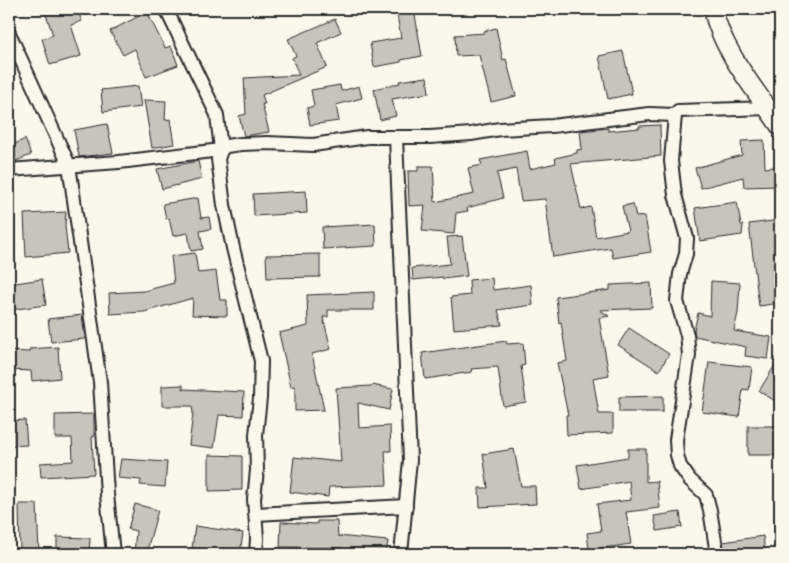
<svg xmlns="http://www.w3.org/2000/svg" width="789" height="563" font-family="'Shantell Sans',sans-serif">
<style>
.building{fill:#c7c4bc;stroke:#2b2b2b}
.lines{fill:none;stroke-linecap:round;stroke-linejoin:round}
.street-casing{stroke:#2b2b2b;stroke-width:16}
.secondary-casing{stroke:#2b2b2b;stroke-width:21}
.street{stroke:#fbf7ec;stroke-width:12}
.secondary{stroke:#fbf7ec;stroke-width:18}
</style>
<rect width="100%" height="100%" fill="#fbf7ec"/>
<filter id="ink" filterUnits="userSpaceOnUse"><feTurbulence type="fractalNoise" baseFrequency=".02" numOctaves="2"/><feDisplacementMap in="SourceGraphic" scale="10" xChannelSelector="R" yChannelSelector="G"/><feConvolveMatrix kernelMatrix="1 2 1 2 8 2 1 2 1" color-interpolation-filters="sRGB"/></filter>
<g filter="url(#ink)">
<g class="building">
<polygon points="44,9 77,9 82,21 71,25 81,56 50,65 42,39 53,35"/>
<polygon points="396,9 414,9 422,56 401,60 401,62 374,67 370,43 401,38"/>
<polygon points="147,12 165,48 171,46 178,65 146,77 135,49 123,55 110,31"/>
<polygon points="335,19 341,32 317,43 327,67 262,95 265,104 262,104 269,132 244,136 239,116 246,114 244,78 299,75 292,58 296,56 288,39"/>
<polygon points="496,28 503,60 506,59 516,96 491,102 479,55 456,56 455,35 485,33 484,31"/>
<polygon points="623,51 632,94 608,99 599,56"/>
<polygon points="427,77 429,93 392,99 396,116 380,120 374,89 400,83 399,81"/>
<polygon points="340,85 341,91 359,86 362,98 336,105 339,121 310,125 307,108 314,106 311,90"/>
<polygon points="138,86 141,107 103,112 101,90"/>
<polygon points="144,100 166,101 165,120 170,119 174,144 152,148"/>
<polygon points="107,124 113,153 79,157 74,130"/>
<polygon points="660,125 661,156 571,164 581,209 591,207 596,237 628,231 622,206 633,204 636,217 645,216 651,252 613,258 611,248 553,257 545,199 521,201 516,169 497,173 503,198 467,208 468,211 456,213 454,234 422,231 425,205 409,206 408,171 418,171 418,166 433,166 435,202 474,194 468,168 482,165 480,160 527,151 530,169 556,163 555,158 577,153 577,150 582,149 580,131 608,128 608,131 640,128 639,126"/>
<polygon points="25,139 31,155 16,161 9,162 9,147"/>
<polygon points="764,140 765,168 780,166 780,186 744,187 743,177 701,188 695,168 742,155 741,141"/>
<polygon points="198,161 202,179 162,189 157,169"/>
<polygon points="306,191 307,213 254,216 253,194"/>
<polygon points="198,198 201,218 209,217 211,229 200,231 203,249 191,251 188,233 173,236 169,218 166,219 163,204"/>
<polygon points="737,202 741,225 743,225 742,235 700,241 695,208"/>
<polygon points="66,212 65,226 68,253 26,257 24,214"/>
<polygon points="780,220 780,303 759,306 749,224"/>
<polygon points="375,224 376,246 323,249 322,227"/>
<polygon points="462,236 467,276 443,279 443,277 413,280 412,268 450,264 447,237"/>
<polygon points="195,253 198,273 216,271 220,300 227,300 227,316 192,315 193,298 144,312 110,314 109,293 144,291 174,283 171,256"/>
<polygon points="320,254 320,277 267,278 266,255"/>
<polygon points="492,278 493,290 531,285 533,305 498,310 502,325 454,329 451,297 470,295 469,280"/>
<polygon points="42,279 46,305 9,310 9,284"/>
<polygon points="711,281 740,283 738,313 734,331 771,337 768,359 745,356 746,347 695,336 694,330 698,313 710,316"/>
<polygon points="651,283 652,308 600,310 609,316 599,318 609,375 593,378 599,414 613,414 613,433 567,435 566,415 568,415 557,363 567,361 561,322 559,323 556,297 610,290 610,285"/>
<polygon points="374,292 374,310 328,310 328,317 323,317 331,349 312,354 324,410 295,411 295,386 291,387 279,333 308,326 307,295"/>
<polygon points="82,315 85,339 51,342 48,319"/>
<polygon points="629,328 669,354 659,371 618,345"/>
<polygon points="506,341 507,344 523,343 525,365 521,366 526,402 503,406 498,367 471,369 472,372 425,379 422,353"/>
<polygon points="58,347 60,378 32,381 31,371 9,370 9,351 30,352 29,349"/>
<polygon points="780,357 780,404 759,391"/>
<polygon points="709,362 752,367 749,390 743,389 739,417 702,412"/>
<polygon points="183,385 183,389 244,392 243,416 219,415 214,448 189,445 193,413 192,406 162,406 162,386"/>
<polygon points="372,385 393,389 389,410 358,403 359,428 390,426 391,451 385,451 387,485 329,487 328,497 290,492 294,457 341,462 336,388 371,386"/>
<polygon points="663,396 663,412 619,412 619,397"/>
<polygon points="94,414 94,437 92,437 94,474 41,477 40,463 73,461 72,438 55,438 55,415"/>
<polygon points="25,420 27,445 9,446 9,421"/>
<rect x="748" y="426" width="32" height="29"/>
<polygon points="514,449 521,486 535,486 536,504 480,507 479,488 488,488 483,454"/>
<polygon points="628,449 646,449 646,482 657,481 660,508 626,512 631,544 589,550 587,533 601,531 597,504 631,500 629,481 581,489 577,465 628,457"/>
<polygon points="209,455 242,456 242,490 209,491"/>
<polygon points="121,459 167,462 165,487 140,485 141,480 118,478"/>
<polygon points="19,504 37,504 39,554 20,554"/>
<polygon points="135,504 158,510 146,554 134,554 136,531 128,529"/>
<polygon points="680,512 682,527 657,531 654,516"/>
<polygon points="317,521 337,521 338,536 388,541 386,554 342,554 343,548 280,547 281,522 317,524"/>
<polygon points="195,526 243,533 240,554 192,548"/>
<polygon points="763,536 765,554 725,554 723,542"/>
<polygon points="57,537 90,538 89,554 57,554"/>
</g>
<g class="lines">
<g class="street-casing">
<g id="street">
<polyline points="166,9 217,115 221,150 218,159 224,205 233,248 261,361 260,398 256,435 257,470 254,499 257,538 256,554"/>
<polyline points="9,33 69,165 100,382 107,494 113,554"/>
<polyline points="675,115 671,161 675,195 687,238 686,254 680,274 677,301 687,335 689,355 676,440 677,455 680,466 690,480 706,495 710,510 717,554"/>
<polyline points="396,138 410,460 401,554"/>
<polyline points="9,170 119,162 221,150 226,146 241,144 267,143 313,145 367,137 430,137 471,134 500,129 552,126 649,114 675,115 678,111 768,108"/>
<polyline points="256,514 406,506"/>
</g>
</g>
<g class="secondary-casing">
<path id="secondary" d="M713 9C721 49 757 92 780 126"/>
</g>
<use href="#street" class="street"/>
<use href="#secondary" class="secondary"/>
</g>
</g>
<rect width="789" height="563" fill="none" stroke="#fbf7ec" stroke-width="30"/>
<rect x="15" y="15" width="759" height="533" fill="none" stroke="#2b2b2b" stroke-width="2" filter="url(#ink)"/>
</svg>
